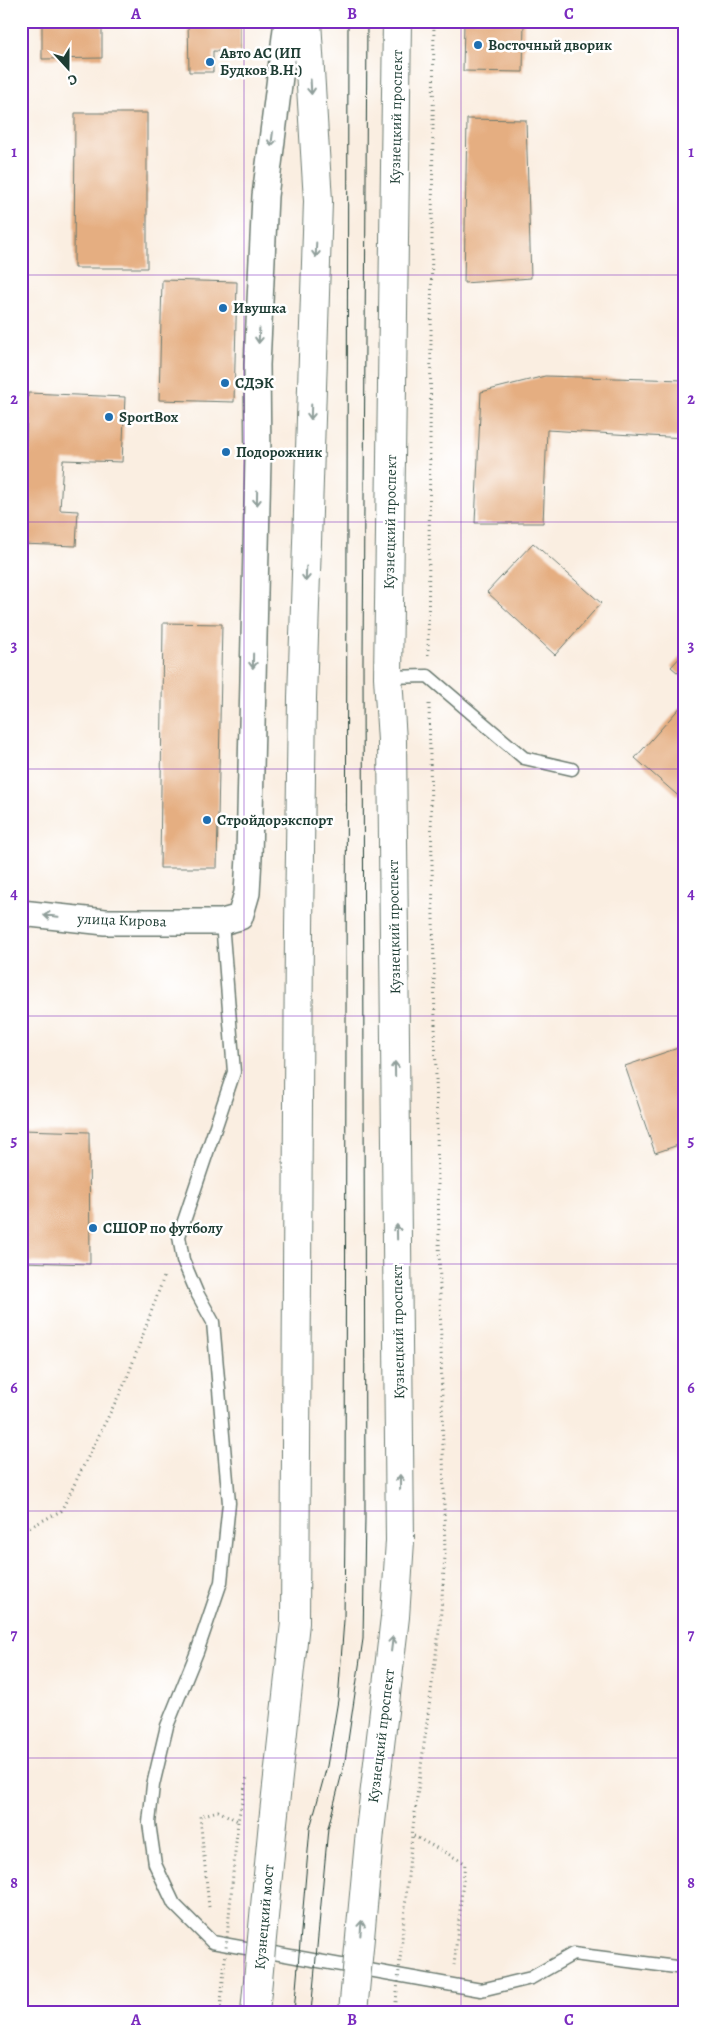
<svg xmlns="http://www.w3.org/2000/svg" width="705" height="2033" font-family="Alegreya,serif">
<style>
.building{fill:#e5ae81}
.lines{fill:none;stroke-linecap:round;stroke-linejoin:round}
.service-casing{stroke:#6c7b71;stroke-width:15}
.minor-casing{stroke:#6c7b71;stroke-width:28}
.primary-casing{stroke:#6c7b71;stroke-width:30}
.path{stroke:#6c7b71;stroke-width:3;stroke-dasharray:1 4;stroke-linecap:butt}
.service{stroke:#fff;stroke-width:12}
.minor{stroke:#fff;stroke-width:25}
.primary{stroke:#fff;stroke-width:28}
.tram{stroke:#1f3d34;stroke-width:1}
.primary-bridge-casing{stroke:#6c7b71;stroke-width:30;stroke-linecap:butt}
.path-bridge{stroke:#6c7b71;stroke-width:3;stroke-dasharray:1 4;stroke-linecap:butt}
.primary-bridge{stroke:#fff;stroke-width:28}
.oneway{stroke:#8f9e9a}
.grid{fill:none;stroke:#7b2cbf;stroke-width:1;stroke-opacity:0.55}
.poi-dot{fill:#1f6fb2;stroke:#fff;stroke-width:2}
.labels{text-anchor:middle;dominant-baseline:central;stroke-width:5;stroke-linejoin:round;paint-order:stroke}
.poi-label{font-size:15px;font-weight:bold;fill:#1f3d34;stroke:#fff;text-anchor:start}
.street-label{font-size:15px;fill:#1f3d34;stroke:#fff}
.neatline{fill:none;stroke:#7b2cbf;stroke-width:2}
.grid-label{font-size:16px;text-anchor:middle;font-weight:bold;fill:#7b2cbf}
</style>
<rect width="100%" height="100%" fill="#fff"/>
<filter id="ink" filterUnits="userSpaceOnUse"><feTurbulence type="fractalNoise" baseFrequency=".02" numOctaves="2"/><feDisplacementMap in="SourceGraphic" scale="10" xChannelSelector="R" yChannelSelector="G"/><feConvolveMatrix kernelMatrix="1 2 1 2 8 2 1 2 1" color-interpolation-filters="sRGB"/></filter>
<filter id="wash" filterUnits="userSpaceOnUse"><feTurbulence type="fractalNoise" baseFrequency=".0096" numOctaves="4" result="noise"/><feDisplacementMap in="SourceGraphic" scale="20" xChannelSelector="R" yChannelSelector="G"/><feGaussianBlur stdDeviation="1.12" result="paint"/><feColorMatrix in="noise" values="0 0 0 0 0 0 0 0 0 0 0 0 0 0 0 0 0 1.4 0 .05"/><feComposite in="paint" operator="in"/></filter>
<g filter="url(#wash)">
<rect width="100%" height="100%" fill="#faeee1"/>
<g id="blocks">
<g class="building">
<polygon points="42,21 102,21 102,58 42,59"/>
<polygon points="188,21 240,21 240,52 213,51 213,72 189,72"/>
<polygon points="464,21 524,21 523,72 463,71"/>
<polygon points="75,113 147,113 147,268 74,268"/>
<polygon points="467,119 526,120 531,278 464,283"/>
<polygon points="162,280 237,282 234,402 159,400"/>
<polygon points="545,376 684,380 684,438 547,430 543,523 475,523 481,392"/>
<polygon points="28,393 125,397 122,462 63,460 60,510 78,511 76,546 21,544"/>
<polygon points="533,543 601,603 555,655 487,592"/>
<polygon points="163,623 222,624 217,868 160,868"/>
<polygon points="684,653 684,678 671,667"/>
<polygon points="684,703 684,801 635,758"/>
<polygon points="684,1046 684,1143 655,1153 625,1066"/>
<polygon points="21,1130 89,1132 90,1264 21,1262"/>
</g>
</g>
</g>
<g filter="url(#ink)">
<use href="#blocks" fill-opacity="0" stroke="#6c7b71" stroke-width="1"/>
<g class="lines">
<g class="service-casing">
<g id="service">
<polyline points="388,677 428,676 524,758 572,769"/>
<polyline points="222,922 234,1072 179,1236 183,1260 197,1293 213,1322 229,1503 221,1582 197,1652 167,1726 153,1785 149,1823 155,1864 174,1904 212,1942 481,1990 531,1978 573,1954 684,1968"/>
</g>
</g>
<g class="minor-casing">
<polyline id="minor" points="21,913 105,922 222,922 240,917 247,893 249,857 258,460 257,365 265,196 287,21"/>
</g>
<g class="primary-casing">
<g id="primary">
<polyline points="273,1822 295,1623 299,928 302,698 318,201 307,21"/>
<polyline points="370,1831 395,1617 400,1541 392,741 388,677 397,21"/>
</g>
</g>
<g class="path">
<polyline points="428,655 434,21"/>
<polyline points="429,704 445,1556 440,1624 412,1835 465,1863 454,1965"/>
<polyline points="21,1532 61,1511 126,1381 165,1274"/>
<polyline points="209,1907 200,1816 218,1811 238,1821 247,1777"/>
</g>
<use href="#service" class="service"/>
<use href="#minor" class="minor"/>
<use href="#primary" class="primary"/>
<g class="tram">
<polyline points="294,2012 310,1828 327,1766 338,1700 344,1620 345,1524 348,21"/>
<polyline points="311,2012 328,1828 345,1761 363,1639 365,1517 363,661 367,21"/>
</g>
<g class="primary-bridge-casing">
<g id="primary-bridge">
<polyline points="255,2012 273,1822"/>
<polyline points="353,2012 370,1831"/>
</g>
</g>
<g class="path-bridge">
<polyline points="220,2012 238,1821"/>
<polyline points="395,2012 412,1835"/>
</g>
<use href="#primary-bridge" class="primary-bridge"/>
</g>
<defs><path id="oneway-shaft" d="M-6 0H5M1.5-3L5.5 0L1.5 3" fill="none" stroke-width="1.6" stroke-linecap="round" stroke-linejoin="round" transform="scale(1.25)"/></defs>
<g class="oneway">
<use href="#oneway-shaft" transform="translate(311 87) rotate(87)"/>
<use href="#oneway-shaft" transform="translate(272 139) rotate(97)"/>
<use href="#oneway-shaft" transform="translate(316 250) rotate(92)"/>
<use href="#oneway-shaft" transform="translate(259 336) rotate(93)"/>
<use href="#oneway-shaft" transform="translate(311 412) rotate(92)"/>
<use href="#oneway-shaft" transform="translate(257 498) rotate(91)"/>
<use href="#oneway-shaft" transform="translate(306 574) rotate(92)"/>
<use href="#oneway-shaft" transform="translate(253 661) rotate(91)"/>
<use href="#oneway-shaft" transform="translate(51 916) rotate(-174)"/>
<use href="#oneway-shaft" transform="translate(395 1069) rotate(-91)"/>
<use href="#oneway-shaft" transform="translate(397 1232) rotate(-91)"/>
<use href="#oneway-shaft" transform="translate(400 1482) rotate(-91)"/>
<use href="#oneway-shaft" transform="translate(392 1644) rotate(-83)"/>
<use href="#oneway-shaft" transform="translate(361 1928) rotate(-85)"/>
</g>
</g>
<path class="grid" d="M244 21V2012M461 21V2012M21 275H684M21 522H684M21 769H684M21 1016H684M21 1264H684M21 1511H684M21 1758H684"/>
<g class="poi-dot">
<circle cx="478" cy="45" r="5"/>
<circle cx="210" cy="62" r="5"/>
<circle cx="223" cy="308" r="5"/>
<circle cx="225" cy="383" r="5"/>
<circle cx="109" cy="417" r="5"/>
<circle cx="226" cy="452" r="5"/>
<circle cx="207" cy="820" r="5"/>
<circle cx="93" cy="1228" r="5"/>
</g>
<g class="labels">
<g class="poi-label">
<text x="488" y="45">Восточный дворик</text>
<text x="220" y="53">Авто АС (ИП<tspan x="220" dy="17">Будков В.Н.)</tspan></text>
<text x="233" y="308">Ивушка</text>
<text x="235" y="383">СДЭК</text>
<text x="119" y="417">SportBox</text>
<text x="236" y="452">Подорожник</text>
<text x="217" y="820">Стройдорэкспорт</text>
<text x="103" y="1228">СШОР по футболу</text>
</g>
<g class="street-label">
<text transform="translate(396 117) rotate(-89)">Кузнецкий проспект</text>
<text transform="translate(390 522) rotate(-89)">Кузнецкий проспект</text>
<text transform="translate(122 920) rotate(2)">улица Кирова</text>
<text transform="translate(394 927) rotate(-91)">Кузнецкий проспект</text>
<text transform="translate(398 1332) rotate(-91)">Кузнецкий проспект</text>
<text transform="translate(381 1736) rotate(-83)">Кузнецкий проспект</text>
<text transform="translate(264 1917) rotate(-85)">Кузнецкий мост</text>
</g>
</g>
<rect width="705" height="2033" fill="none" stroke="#fff" stroke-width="55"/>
<g transform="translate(68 68) rotate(159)" stroke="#ffffff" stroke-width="4" paint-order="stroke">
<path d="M0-4L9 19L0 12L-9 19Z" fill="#1f3d34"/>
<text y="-8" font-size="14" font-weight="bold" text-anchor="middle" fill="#1f3d34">С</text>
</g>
<rect x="28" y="28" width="650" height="1978" class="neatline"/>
<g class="grid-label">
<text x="136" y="19">A</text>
<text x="352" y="19">B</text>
<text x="569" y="19">C</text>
<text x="14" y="157">1</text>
<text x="691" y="157">1</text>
<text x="14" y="404">2</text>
<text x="691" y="404">2</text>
<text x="14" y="651">3</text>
<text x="691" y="651">3</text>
<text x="14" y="899">4</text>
<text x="691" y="899">4</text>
<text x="14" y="1146">5</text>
<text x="691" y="1146">5</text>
<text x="14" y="1393">6</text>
<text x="691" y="1393">6</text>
<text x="14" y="1640">7</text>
<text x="691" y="1640">7</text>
<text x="14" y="1888">8</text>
<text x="691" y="1888">8</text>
<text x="136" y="2025">A</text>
<text x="352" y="2025">B</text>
<text x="569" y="2025">C</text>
</g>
</svg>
